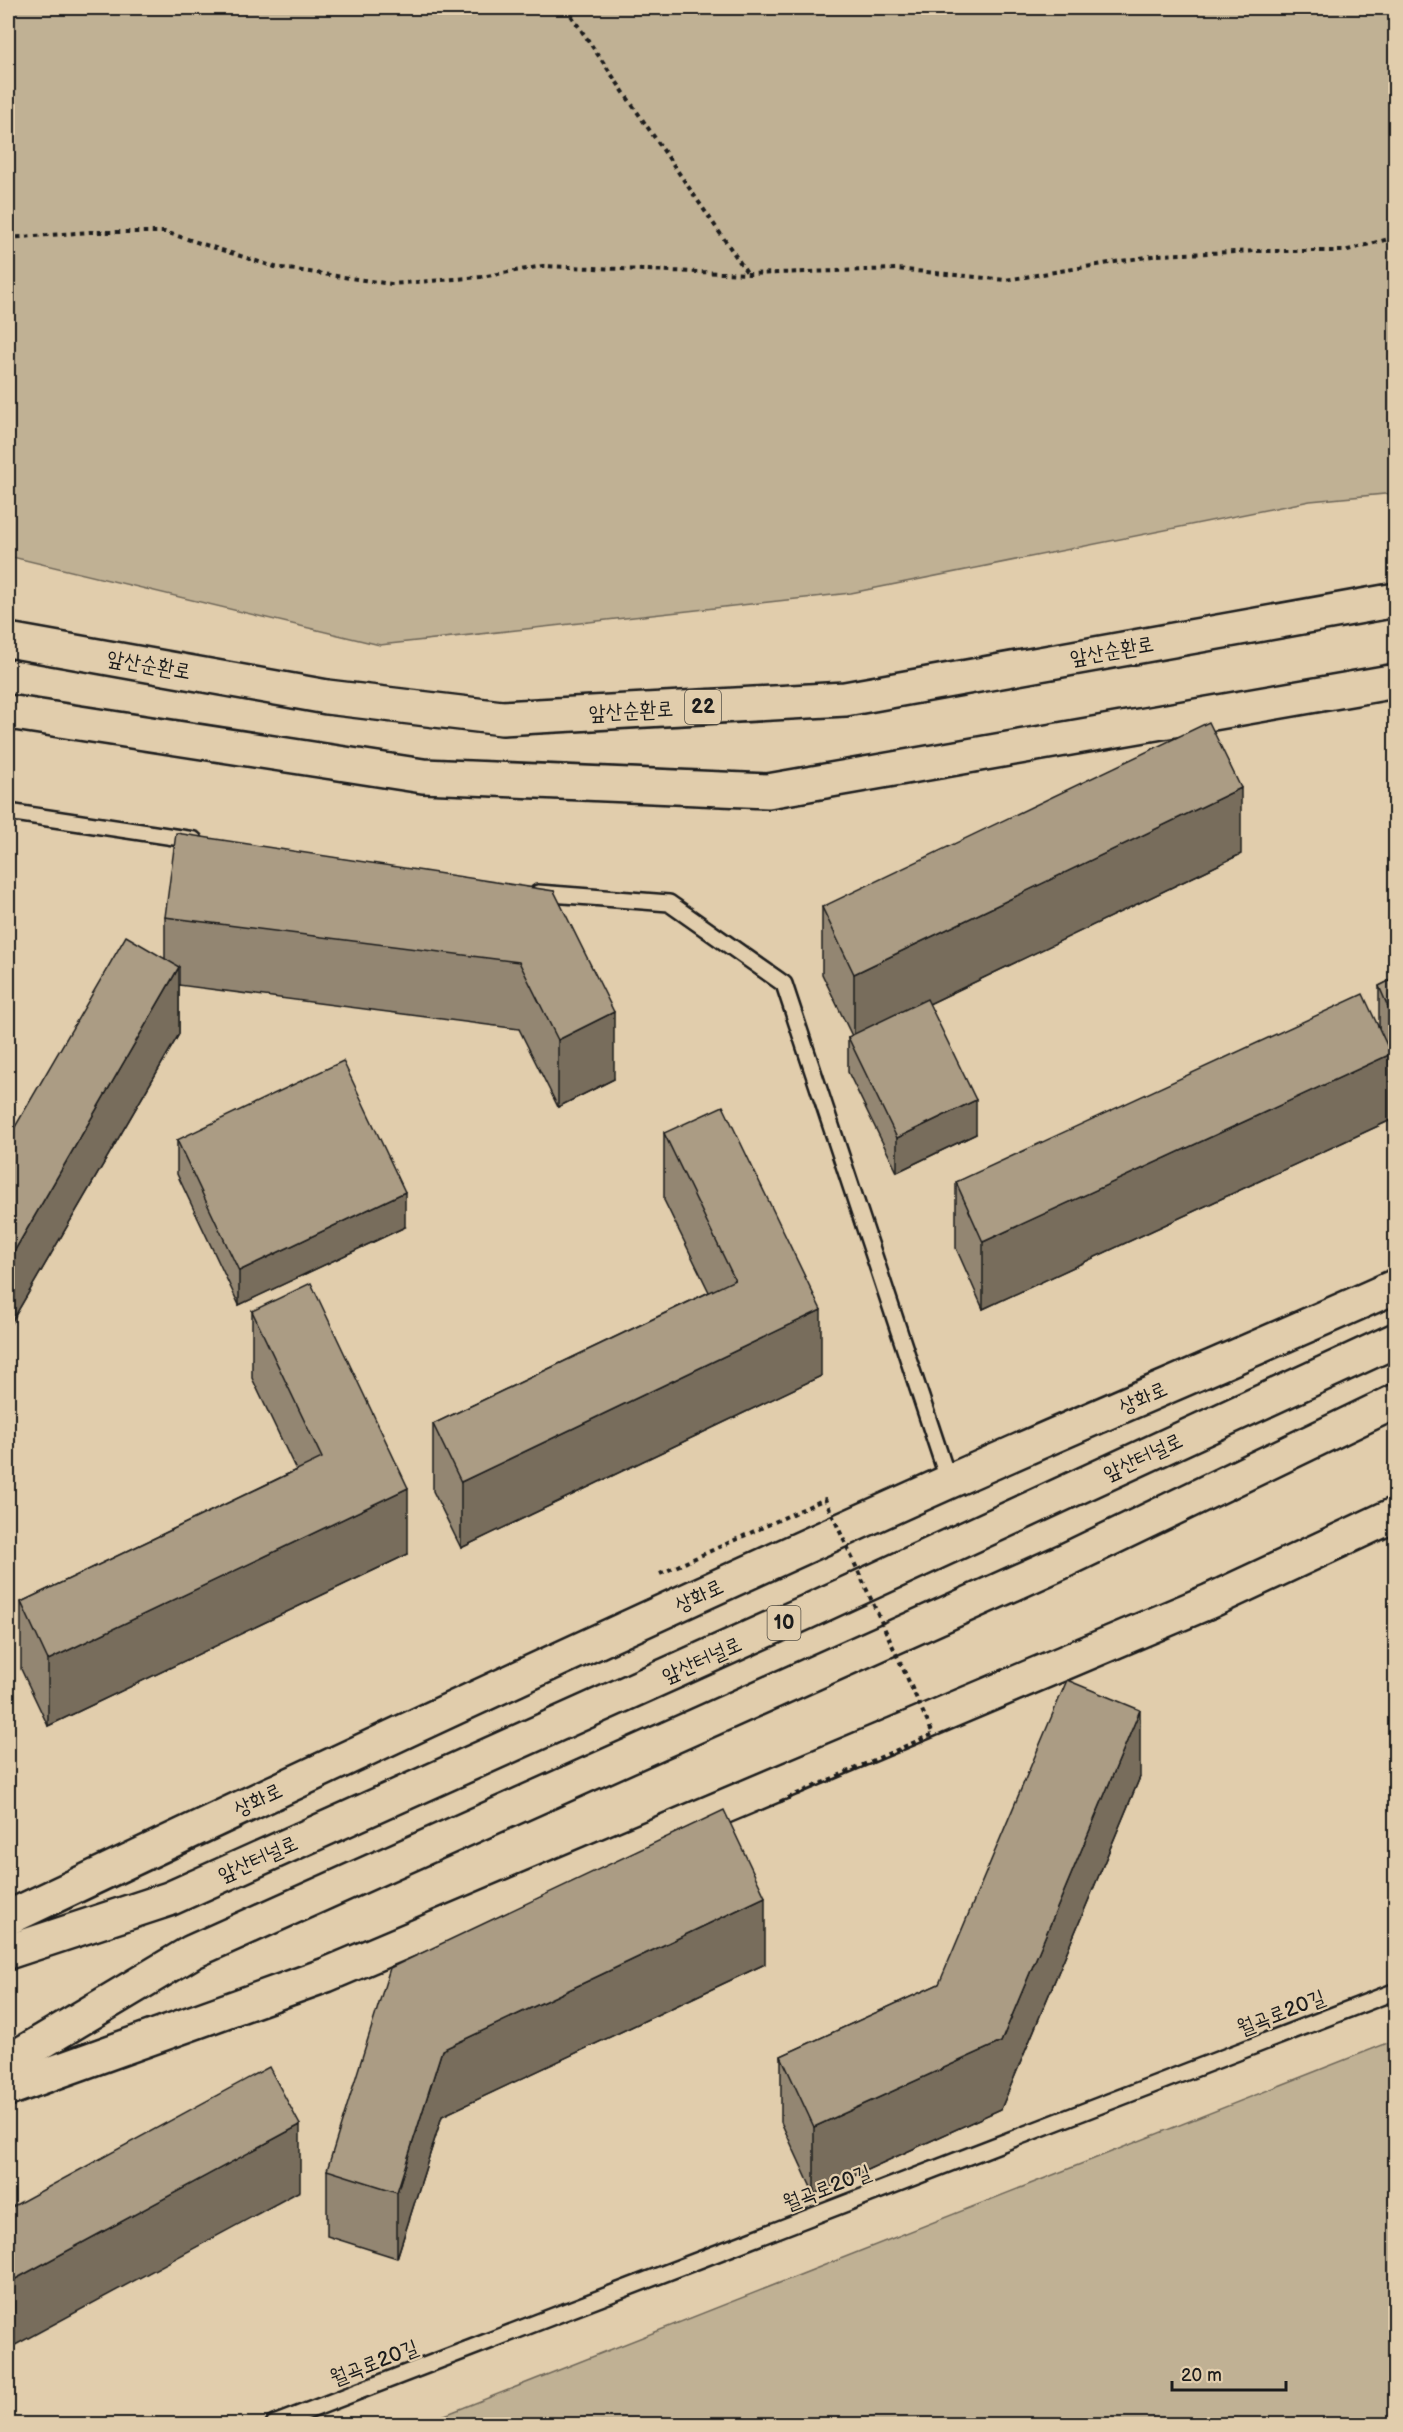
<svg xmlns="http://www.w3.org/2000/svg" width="1403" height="2432" font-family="'Balsamiq Sans','Poor Story',sans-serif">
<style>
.green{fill:#c0b194;stroke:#6e6658;stroke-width:1.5}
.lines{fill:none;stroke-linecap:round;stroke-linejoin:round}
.lane-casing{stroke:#1c1c1c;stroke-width:20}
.secondary-casing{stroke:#1c1c1c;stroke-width:38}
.highway-casing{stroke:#1c1c1c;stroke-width:38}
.path{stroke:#1c1c1c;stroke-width:4;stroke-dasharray:4.5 4.5;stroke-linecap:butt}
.lane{stroke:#e1cdac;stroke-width:15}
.secondary{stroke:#e1cdac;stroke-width:33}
.highway{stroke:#e1cdac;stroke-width:33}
.path-bridge{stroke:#1c1c1c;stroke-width:4;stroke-dasharray:4.5 4.5;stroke-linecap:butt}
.wall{fill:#938672;stroke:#1c1c1c;stroke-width:1.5}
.shaded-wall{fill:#786d5c;stroke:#1c1c1c;stroke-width:1.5}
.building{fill:#ab9c84;stroke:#1c1c1c;stroke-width:1.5}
.labels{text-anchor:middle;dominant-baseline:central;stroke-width:4.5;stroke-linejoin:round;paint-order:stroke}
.shield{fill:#e1cdac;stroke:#575147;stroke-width:1.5}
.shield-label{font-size:20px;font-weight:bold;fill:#1c1c1c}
.street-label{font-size:21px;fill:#1c1c1c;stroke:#e1cdac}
</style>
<rect width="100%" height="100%" fill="#e1cdac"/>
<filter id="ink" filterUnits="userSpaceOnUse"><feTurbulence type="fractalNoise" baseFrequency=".0167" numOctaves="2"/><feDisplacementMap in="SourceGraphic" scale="12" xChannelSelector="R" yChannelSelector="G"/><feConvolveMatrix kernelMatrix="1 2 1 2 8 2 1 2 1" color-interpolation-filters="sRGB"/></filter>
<g filter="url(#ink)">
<g class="green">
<polygon points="8,8 1395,8 1395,493 1310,501 851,593 380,645 8,556"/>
<polygon points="1395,2040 1395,2424 422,2424"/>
</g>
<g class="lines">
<g class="lane-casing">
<g id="lane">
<polyline points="8,812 194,840"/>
<polyline points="538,893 669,903 784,984 949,1482"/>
<polyline points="274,2424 1396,1991"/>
</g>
</g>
<g class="secondary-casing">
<g id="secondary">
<path d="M8 1918C319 1770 632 1624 946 1483 1096 1416 1247 1353 1396 1286"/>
<polyline points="8,2089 326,1975 1210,1601 1396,1514"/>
</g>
</g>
<g class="highway-casing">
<g id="highway">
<polyline points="8,640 327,697 502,718 845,699 1396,600"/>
<polyline points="8,712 423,776 768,791 1396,681"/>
<polyline points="8,1952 169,1899 807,1612 1396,1340"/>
<polyline points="8,2062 192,1952 1066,1560 1396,1401"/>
</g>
</g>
<g class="path">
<polyline points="566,8 748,274"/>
<polyline points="8,238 90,232 165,232 275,267 391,284 481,277 543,266 748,274 896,269 1006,280 1158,255 1259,251 1344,251 1396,237"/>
</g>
<use href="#lane" class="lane"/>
<use href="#secondary" class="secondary"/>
<use href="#highway" class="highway"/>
<polyline class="path-bridge" points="660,1574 825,1499 933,1734 779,1802"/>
</g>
<g class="wall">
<polygon points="1241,854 929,1004 976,1134 897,1172 848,1072 848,1037 852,1036 822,974 822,907"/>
<polygon points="554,891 614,1079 558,1107 519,1029 179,985 179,1034 8,1328 8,1139 165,959 165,917"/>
<polygon points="1395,978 1395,1090 1391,1080 1391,1120 983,1309 956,1248 956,1182 1379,1028 1379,986"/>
<polygon points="664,1133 821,1376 461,1548 433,1491 433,1424 709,1292 664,1200"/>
<polygon points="177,1140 405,1227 239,1305 177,1174"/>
<polygon points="252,1311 408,1554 48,1726 21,1669 21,1602 296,1470 252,1378"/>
<polygon points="1140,1777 1001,2109 814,2194 781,2122 781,2056 939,1984"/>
<polygon points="765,1964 442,2116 397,2258 327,2236 327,2170"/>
</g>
<g class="shaded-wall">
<polygon points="1241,788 1241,854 854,1040 854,974"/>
<polygon points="179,967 179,1034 8,1328 8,1262"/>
<polygon points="614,1012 614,1079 558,1107 558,1040"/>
<polygon points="1391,1054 1391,1120 983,1309 983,1242"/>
<polygon points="976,1100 976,1134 897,1172 897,1138"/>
<polygon points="405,1192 405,1227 239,1305 239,1271"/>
<polygon points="821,1310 821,1376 461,1548 461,1482"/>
<polygon points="408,1488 408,1554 48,1726 48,1660"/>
<polygon points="1140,1710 1140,1777 1001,2109 814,2194 814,2127 1001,2042"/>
<polygon points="765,1897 765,1964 442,2116 397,2258 397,2192 442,2050"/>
<polygon points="300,2125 300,2191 8,2349 8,2283"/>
</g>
<g class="building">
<polygon points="1209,722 1241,788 854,974 822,907"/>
<polygon points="176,833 554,891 614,1012 558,1040 519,962 165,917"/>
<polygon points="126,936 179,967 8,1262 8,1139"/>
<polygon points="1395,978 1395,1023 1379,986"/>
<polygon points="1363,994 1391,1054 983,1242 956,1182"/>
<polygon points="927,999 976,1100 897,1138 848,1037"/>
<polygon points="343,1061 405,1192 239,1271 177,1140"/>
<polygon points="723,1106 821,1310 461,1482 433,1424 735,1280 664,1133"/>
<polygon points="311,1283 408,1488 48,1660 21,1602 322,1458 252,1311"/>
<polygon points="1067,1680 1140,1710 1001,2042 814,2127 781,2056 939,1984"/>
<polygon points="724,1810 765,1897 442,2050 397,2192 327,2170 390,1968"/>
<polygon points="269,2067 300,2125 8,2283 8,2209"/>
</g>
</g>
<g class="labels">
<g class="shield">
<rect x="685" y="690" width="36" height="34" rx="4.5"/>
<rect x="767.5" y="1606" width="33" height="34" rx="4.5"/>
</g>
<g class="shield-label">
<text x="703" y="707">22</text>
<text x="784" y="1623">10</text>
</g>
<g class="street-label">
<text transform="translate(1112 651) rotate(-10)">앞산순환로</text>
<text transform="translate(149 665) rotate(10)">앞산순환로</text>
<text transform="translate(631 711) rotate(-3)">앞산순환로</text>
<text transform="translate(1143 1398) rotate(-24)">상화로</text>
<text transform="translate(1143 1457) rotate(-25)">앞산터널로</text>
<text transform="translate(699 1596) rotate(-25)">상화로</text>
<text transform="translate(702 1660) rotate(-24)">앞산터널로</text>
<text transform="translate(258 1800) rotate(-25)">상화로</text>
<text transform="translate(258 1859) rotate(-24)">앞산터널로</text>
<text transform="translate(1281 2013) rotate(-21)">월곡로20길</text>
<text transform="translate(827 2188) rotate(-21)">월곡로20길</text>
<text transform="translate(374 2363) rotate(-21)">월곡로20길</text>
</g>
</g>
<rect width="1403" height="2432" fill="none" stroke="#e1cdac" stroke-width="30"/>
<rect x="15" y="15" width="1373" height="2402" fill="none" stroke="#1c1c1c" stroke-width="2" filter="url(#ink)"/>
<path d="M1172 2381v9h114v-9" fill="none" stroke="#1c1c1c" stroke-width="3"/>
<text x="1181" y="2381" font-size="18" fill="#1c1c1c" stroke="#e1cdac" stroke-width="4.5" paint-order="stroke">20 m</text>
</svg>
